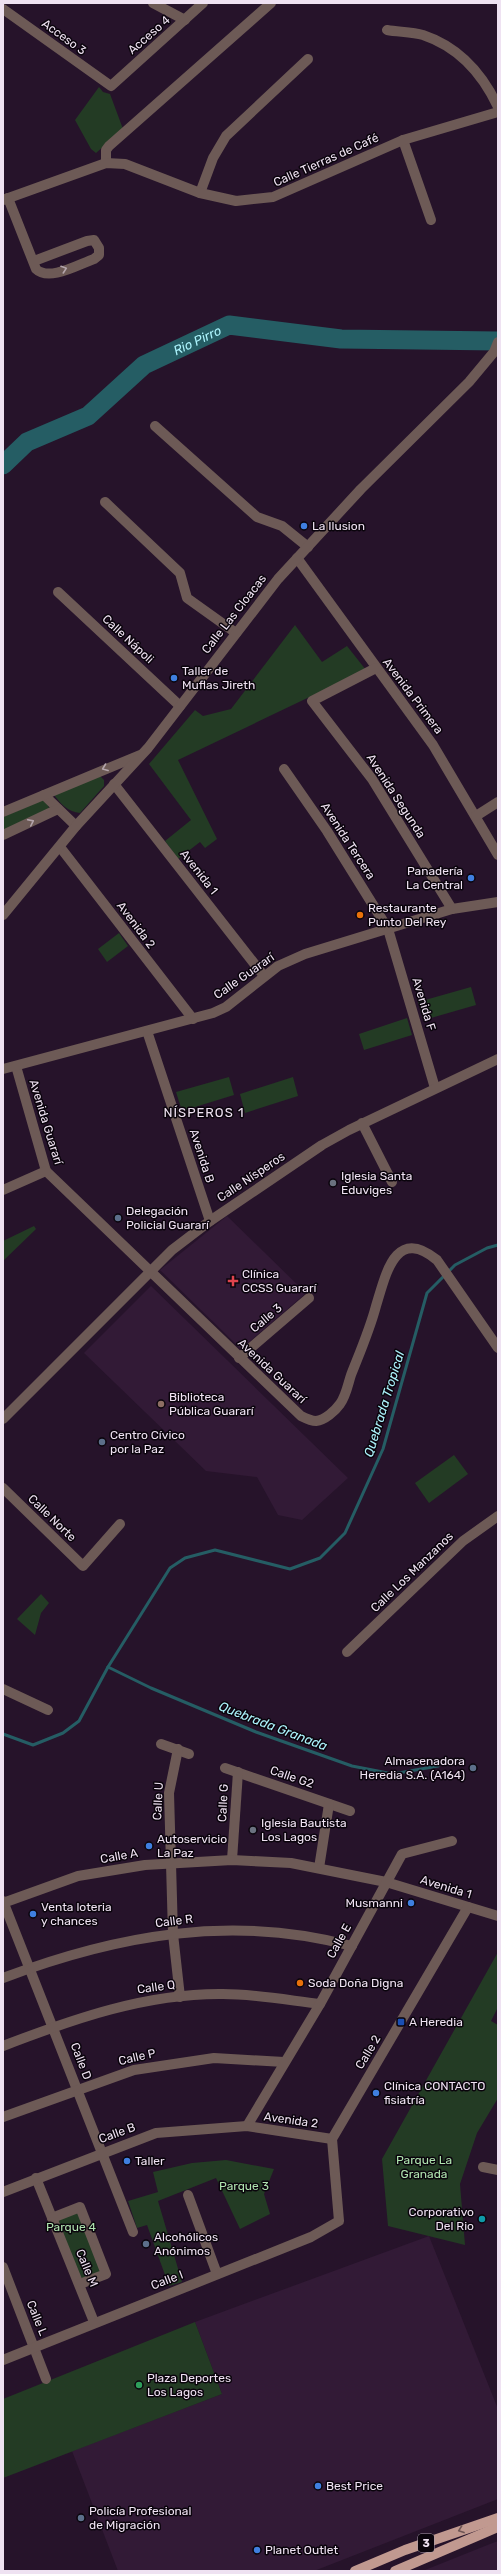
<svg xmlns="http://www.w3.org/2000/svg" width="501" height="2574" font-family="Rubik,sans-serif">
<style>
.built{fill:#321a36}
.green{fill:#233b24}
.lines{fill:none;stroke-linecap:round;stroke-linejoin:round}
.stream{stroke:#255d64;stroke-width:3}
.river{stroke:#255d64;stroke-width:19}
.minor{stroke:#6d5a56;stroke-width:10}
.major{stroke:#c19990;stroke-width:10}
.oneway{stroke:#b4a5ac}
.oneway2{stroke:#6f5655}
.shop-dot{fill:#3f7fe0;stroke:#0a040c;stroke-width:1.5}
.food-dot{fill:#e8710a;stroke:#0a040c;stroke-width:1.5}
.worship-dot{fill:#6b7280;stroke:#0a040c;stroke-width:1.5}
.service-dot{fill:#5c6f8a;stroke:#0a040c;stroke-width:1.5}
.health-dot{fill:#e0444e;stroke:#0a040c;stroke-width:1.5}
.education-dot{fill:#8d6e63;stroke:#0a040c;stroke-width:1.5}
.transit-dot{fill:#1a4fb4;stroke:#0a040c;stroke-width:1.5}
.culture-dot{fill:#0f9aa8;stroke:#0a040c;stroke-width:1.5}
.leisure-dot{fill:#2e9e5b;stroke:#0a040c;stroke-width:1.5}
.labels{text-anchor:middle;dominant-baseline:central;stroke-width:3;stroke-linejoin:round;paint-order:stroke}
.shield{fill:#0a040c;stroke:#aa9fad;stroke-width:1}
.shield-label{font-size:11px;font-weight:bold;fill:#efe2f2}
.street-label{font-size:12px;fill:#efe2f2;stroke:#0a040c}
.poi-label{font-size:12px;fill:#efe2f2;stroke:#0a040c;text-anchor:start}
.park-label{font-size:12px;fill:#afe3af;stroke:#0a040c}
.water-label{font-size:13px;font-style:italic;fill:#acf3fc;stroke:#0a040c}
.neighbourhood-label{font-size:13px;letter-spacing:1px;fill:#efe2f2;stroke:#0a040c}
</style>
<rect width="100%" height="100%" fill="#26132a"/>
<g class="built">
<polygon points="227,1216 306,1293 241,1349 160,1270"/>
<polygon points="151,1286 348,1478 302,1520 278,1515 257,1477 206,1471 84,1353"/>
<polygon points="429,2236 498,2409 498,2499 314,2571 118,2571 72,2451 222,2394 195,2322"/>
<polygon points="498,2541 498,2571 425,2570 490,2544"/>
</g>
<g class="green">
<polygon points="99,87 103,92 110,94 123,129 96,153 91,149 75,120"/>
<polygon points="295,625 322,662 347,646 366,670 178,760 217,839 205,848 200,842 178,859 165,841 191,820 149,764 195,710 203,716 231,709"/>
<path d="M100 776 104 780V786L80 813C68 812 61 804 54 795Z"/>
<polygon points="45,799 50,810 3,832 3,817"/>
<polygon points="119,933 128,946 107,962 98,949"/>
<polygon points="471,987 476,1005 424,1020 418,1002"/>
<polygon points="407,1018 412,1035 364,1050 359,1034"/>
<polygon points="229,1077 234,1095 182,1111 176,1092"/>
<polygon points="293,1077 298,1096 245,1113 240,1094"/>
<polygon points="34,1226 36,1229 3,1261 3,1241"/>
<polygon points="454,1455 468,1474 429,1503 415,1483"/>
<polygon points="41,1594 49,1603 41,1613 35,1635 17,1619"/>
<polygon points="498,1952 498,2007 491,2021 498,2025 498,2098 477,2133 460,2184 465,2245 388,2226 382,2159"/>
<polygon points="226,2160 274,2169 264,2194 270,2214 240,2229 216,2178 158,2201 182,2282 169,2286 147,2225 137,2228 128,2201 158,2192 153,2172 192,2163"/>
<polygon points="78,2209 101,2272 79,2281 52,2218"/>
<polygon points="195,2322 222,2394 3,2478 3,2399"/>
</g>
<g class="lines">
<g class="stream">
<polyline points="108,1667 151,1688 256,1732 352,1766 393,1774 438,1766"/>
<polyline points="3,1734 33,1745 63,1733 79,1721 108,1667 170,1568 185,1558 215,1550 290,1569 320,1558 345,1533 383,1449 427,1293 455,1265 487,1248 498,1245"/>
</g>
<path class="river" id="s1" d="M3 465 27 442 88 416 144 365 229 325 341 339 498 341"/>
<g class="minor">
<polyline points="153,3 185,20"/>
<polyline points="3,9 111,86 203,3"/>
<path d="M387 30C398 32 412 32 423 35 459 47 483 75 498 107"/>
<polyline points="403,140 431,220"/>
<polyline points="106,163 106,150 109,146 271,3"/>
<polyline points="200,193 213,158 226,136 308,59"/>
<path d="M8 198 36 269C49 282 79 264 94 259L99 255V248L94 240 87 241 34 261"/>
<polyline points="3,200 106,163 125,164 200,193 236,201 273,197 403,140 498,112"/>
<polyline points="155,426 257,517 282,526 308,547"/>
<polyline points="105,502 180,573 187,598 236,633"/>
<polyline points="297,558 433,745 498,855"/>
<polyline points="58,592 180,706"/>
<polyline points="376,668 312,701 372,779 452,909"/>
<polyline points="284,769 327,831 388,929 435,1088"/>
<polyline points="114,784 264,976"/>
<polyline points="44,795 76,826"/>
<polyline points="3,812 140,755"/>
<polyline points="476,816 498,802"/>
<polyline points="3,835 58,809"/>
<polyline points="60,847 193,1019"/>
<polyline points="3,915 76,826 148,748 278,579 361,489 469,382 494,352 498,342"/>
<polyline points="147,1031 210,1221"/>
<path d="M16 1066 46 1171 301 1416C305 1418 312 1421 316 1421 325 1420 335 1411 340 1404 346 1396 348 1384 351 1375 360 1352 370 1329 376 1306 386 1274 395 1226 437 1260L498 1348"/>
<polyline points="3,1069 213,1013 226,1007 278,966 305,954 452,909 498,902"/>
<polyline points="362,1123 392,1182"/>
<polyline points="3,1190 46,1171"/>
<polyline points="239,1358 309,1298"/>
<polyline points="3,1419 172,1250 210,1221 322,1145 349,1130 498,1059"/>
<polyline points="3,1488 83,1566 120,1524"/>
<polyline points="347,1652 463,1541 498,1516"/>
<polyline points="3,1689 48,1710"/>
<polyline points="161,1744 189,1754"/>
<polyline points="178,1749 169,1793 173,1934 180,1997"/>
<polyline points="225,1768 350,1811"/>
<polyline points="232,1860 238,1772"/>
<polyline points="319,1868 329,1804"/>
<polyline points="3,1901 133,2232"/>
<polyline points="3,1903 78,1876 145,1865 232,1860 291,1863 386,1882 498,1916"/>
<path d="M3 1978C117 1935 232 1914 352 1946"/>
<path d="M3 2046C73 2019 147 1993 223 1994 255 1994 287 2000 320 2004"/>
<polyline points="3,2117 134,2070 214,2058 284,2062"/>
<polyline points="247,2126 320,2004 402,1854 452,1841"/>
<polyline points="483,2167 498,2170"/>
<polyline points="36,2178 94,2322"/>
<polyline points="3,2192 156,2133 247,2126 332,2139"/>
<polyline points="188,2195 217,2274"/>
<polyline points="52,2218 80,2207 106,2274 80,2284"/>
<polyline points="3,2267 46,2379"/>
<polyline points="3,2360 311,2237 339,2221 332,2139 468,1907"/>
</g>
<g class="major">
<polyline points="355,2571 405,2550 498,2518"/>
<polyline points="395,2571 498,2527"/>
</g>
</g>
<defs><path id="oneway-chevron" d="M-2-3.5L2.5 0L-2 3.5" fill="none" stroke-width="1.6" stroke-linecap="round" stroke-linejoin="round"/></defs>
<g class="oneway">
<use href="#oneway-chevron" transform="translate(64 269) rotate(-19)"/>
<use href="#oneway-chevron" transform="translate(105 768) rotate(159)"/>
<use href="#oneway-chevron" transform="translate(31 822) rotate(-26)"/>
</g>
<use class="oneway2" href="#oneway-chevron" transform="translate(461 2530) rotate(160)"/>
<g class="shop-dot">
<circle cx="304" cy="526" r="4"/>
<circle cx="174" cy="678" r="4"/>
<circle cx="471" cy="878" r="4"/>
<circle cx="149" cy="1846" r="4"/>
<circle cx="411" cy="1903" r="4"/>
<circle cx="33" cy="1914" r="4"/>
<circle cx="376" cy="2093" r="4"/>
<circle cx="127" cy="2161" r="4"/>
<circle cx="318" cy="2486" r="4"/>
<circle cx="257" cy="2550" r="4"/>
</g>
<g class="food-dot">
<circle cx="360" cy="915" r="4"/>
<circle cx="300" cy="1983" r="4"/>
</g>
<g class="worship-dot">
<circle cx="333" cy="1183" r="4"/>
<circle cx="253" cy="1830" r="4"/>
</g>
<g class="service-dot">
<circle cx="118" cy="1218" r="4"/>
<circle cx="102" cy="1442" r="4"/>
<circle cx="473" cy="1768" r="4"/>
<circle cx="146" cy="2244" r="4"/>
<circle cx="81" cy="2518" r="4"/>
</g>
<path class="health-dot" d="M231 1275h4v4h4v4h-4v4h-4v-4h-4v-4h4z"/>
<circle class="education-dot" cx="161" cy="1404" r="4"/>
<rect class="transit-dot" x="397" y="2018" width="8" height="8" rx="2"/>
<circle class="culture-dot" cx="482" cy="2219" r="4"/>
<circle class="leisure-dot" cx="139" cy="2385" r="4"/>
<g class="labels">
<rect class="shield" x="418" y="2534" width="16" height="18" rx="3"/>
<g class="shield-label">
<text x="426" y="2543">3</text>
</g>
<g class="street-label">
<text transform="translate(149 35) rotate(-41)">Acceso 4</text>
<text transform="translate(64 37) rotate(36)">Acceso 3</text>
<text transform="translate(326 160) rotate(-24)">Calle Tierras de Café</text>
<text transform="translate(234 614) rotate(-52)">Calle Las Cloacas</text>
<text transform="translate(128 639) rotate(43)">Calle Nápoli</text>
<text transform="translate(413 696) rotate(53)">Avenida Primera</text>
<text transform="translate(396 796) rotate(57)">Avenida Segunda</text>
<text transform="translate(348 841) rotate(57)">Avenida Tercera</text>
<text transform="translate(199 872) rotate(52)">Avenida 1</text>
<text transform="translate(136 925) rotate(53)">Avenida 2</text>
<text transform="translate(244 976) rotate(-35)">Calle Guararí</text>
<text transform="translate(424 1004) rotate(73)">Avenida F</text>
<text transform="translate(46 1122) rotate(73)">Avenida Guararí</text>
<text transform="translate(202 1156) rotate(72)">Avenida B</text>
<text transform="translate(251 1177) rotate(-34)">Calle Nísperos</text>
<text transform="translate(266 1318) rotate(-40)">Calle 3</text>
<text transform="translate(272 1371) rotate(43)">Avenida Guararí</text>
<text transform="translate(52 1518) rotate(44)">Calle Norte</text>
<text transform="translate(412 1572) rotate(-44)">Calle Los Manzanos</text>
<text transform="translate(292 1777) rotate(19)">Calle G2</text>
<text transform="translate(158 1801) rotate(-87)">Calle U</text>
<text transform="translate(223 1803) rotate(-87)">Calle G</text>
<text transform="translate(119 1856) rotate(-10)">Calle A</text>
<text transform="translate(446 1887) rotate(17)">Avenida 1</text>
<text transform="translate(174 1921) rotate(-7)">Calle R</text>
<text transform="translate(339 1941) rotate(-61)">Calle E</text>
<text transform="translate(156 1987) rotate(-8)">Calle Q</text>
<text transform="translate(368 2052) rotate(-59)">Calle 2</text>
<text transform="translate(137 2057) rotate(-13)">Calle P</text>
<text transform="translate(81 2061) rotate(69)">Calle D</text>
<text transform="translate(291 2120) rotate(8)">Avenida 2</text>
<text transform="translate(117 2133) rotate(-20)">Calle B</text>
<text transform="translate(87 2268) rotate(68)">Calle M</text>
<text transform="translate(167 2280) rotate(-21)">Calle I</text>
<text transform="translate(37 2318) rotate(68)">Calle L</text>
</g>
<g class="poi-label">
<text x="312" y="526">La Ilusion</text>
<text x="182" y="671">Taller de<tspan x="182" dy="14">Muflas Jireth</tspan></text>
<text x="463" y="871" text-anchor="end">Panadería<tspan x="463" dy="14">La Central</tspan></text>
<text x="368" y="908">Restaurante<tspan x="368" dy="14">Punto Del Rey</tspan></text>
<text x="341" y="1176">Iglesia Santa<tspan x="341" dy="14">Eduviges</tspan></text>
<text x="126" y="1211">Delegación<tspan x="126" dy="14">Policial Guararí</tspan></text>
<text x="242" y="1274">Clínica<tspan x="242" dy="14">CCSS Guararí</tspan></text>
<text x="169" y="1397">Biblioteca<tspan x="169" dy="14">Pública Guararí</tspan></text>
<text x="110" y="1435">Centro Cívico<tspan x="110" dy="14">por la Paz</tspan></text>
<text x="465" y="1761" text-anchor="end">Almacenadora<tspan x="465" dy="14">Heredia S.A. (A164)</tspan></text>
<text x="261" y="1823">Iglesia Bautista<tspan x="261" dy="14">Los Lagos</tspan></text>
<text x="157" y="1839">Autoservicio<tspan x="157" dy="14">La Paz</tspan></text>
<text x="403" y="1903" text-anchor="end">Musmanni</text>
<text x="41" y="1907">Venta loteria<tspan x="41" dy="14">y chances</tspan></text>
<text x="308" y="1983">Soda Doña Digna</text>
<text x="409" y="2022">A Heredia</text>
<text x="384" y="2086">Clínica CONTACTO<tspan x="384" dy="14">fisiatría</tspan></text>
<text x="135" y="2161">Taller</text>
<text x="474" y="2212" text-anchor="end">Corporativo<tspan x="474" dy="14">Del Rio</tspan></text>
<text x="154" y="2237">Alcohólicos<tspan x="154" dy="14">Anónimos</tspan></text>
<text x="147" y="2378">Plaza Deportes<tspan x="147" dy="14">Los Lagos</tspan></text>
<text x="326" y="2486">Best Price</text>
<text x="89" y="2511">Policía Profesional<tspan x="89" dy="14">de Migración</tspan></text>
<text x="265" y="2550">Planet Outlet</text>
</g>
<g class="park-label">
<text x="424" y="2160">Parque La<tspan x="424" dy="14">Granada</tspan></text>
<text x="244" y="2186">Parque 3</text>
<text x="71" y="2227">Parque 4</text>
</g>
<g class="water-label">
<text stroke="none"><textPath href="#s1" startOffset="234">Rio Pirro</textPath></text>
<text transform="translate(384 1404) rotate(-73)">Quebrada Tropical</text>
<text transform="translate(273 1726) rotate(21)">Quebrada Granada</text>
</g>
<g class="neighbourhood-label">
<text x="204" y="1112">NÍSPEROS 1</text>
</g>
</g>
<rect width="501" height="2574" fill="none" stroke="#efe2f2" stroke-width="8"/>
</svg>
